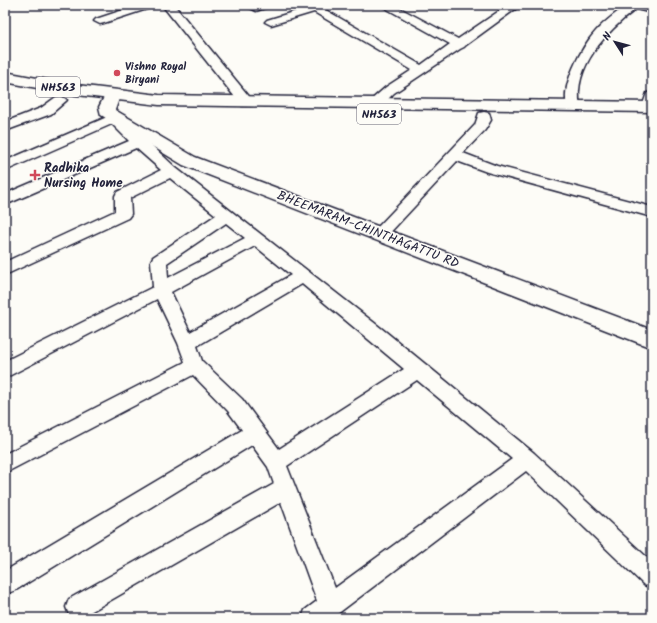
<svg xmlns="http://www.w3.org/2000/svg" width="657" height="623" font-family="Kalam,sans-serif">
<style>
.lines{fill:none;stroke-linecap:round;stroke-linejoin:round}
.minor-casing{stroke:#22223b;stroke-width:3}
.tertiary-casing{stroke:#22223b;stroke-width:3}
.trunk-casing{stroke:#22223b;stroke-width:3}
.minor{fill:#fdfcf7;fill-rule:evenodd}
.tertiary{fill:#fdfcf7;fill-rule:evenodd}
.trunk{fill:#fdfcf7;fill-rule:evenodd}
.poi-dot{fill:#d1495b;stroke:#fdfcf7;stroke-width:1.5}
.labels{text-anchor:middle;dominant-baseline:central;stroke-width:3;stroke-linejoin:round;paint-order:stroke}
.far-poi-label{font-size:11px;font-weight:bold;fill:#22223b;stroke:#fdfcf7;text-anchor:start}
.shield{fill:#fdfcf7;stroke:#646373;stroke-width:1}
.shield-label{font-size:12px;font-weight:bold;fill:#22223b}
.poi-label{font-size:13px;font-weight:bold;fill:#22223b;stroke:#fdfcf7;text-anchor:start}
.street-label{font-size:13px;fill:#22223b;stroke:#fdfcf7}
</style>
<rect width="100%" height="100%" fill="#fdfcf7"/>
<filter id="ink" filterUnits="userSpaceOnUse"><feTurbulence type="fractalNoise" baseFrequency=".025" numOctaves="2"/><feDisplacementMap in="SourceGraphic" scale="8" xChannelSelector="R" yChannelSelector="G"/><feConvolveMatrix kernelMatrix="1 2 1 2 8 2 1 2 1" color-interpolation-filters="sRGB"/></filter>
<g filter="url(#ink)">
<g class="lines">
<g class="minor-casing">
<g id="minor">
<polygon points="138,5 155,5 153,7 104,23 100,24 94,21 96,19"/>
<polygon points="162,5 174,5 252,100 253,103 252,106 242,106"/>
<polygon points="270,5 268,7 256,11 250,8 254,5"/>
<polygon points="303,5 317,5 421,65 450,44 380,5 394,5 458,39 508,5 521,5 466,45 464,47 460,49 394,93 380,107 370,107 369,104 370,101 386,87 412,70 314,12 271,25 265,22 267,20 306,8"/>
<path d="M627 5 652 6V13L636 9C608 30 572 67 580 106L574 110 569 109C557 90 583 45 596 31 605 21 616 13 627 5Z"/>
<polygon points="652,92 652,110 643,110 642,107 647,93"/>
<polygon points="61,96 67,100 51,114 5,131 5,122 41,108 56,97"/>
<polygon points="484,112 489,113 491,120 485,130 463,153 497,166 652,207 652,217 487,172 457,161 385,238 380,240 375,238 372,234 375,230 475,125 479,113"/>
<path d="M114 114 119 115 176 168 386 332 534 453 652 562V588L644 585 526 471 332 618H302L305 610 317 601 281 502 85 615 78 618 69 615 66 607 69 599 274 484 268 467 252 445 16 590 8 593 5 592V571L242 430 228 411 193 375 5 473V454L185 362 178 343 157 299 5 378V361L153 287 151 261 153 257 216 215 170 178 130 198 131 214 128 218 5 275V262L115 211V196L117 192 161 170 136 148 5 205V194L129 141 112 124 5 171V161ZM226 223 245 238 168 278 167 263ZM255 246 291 275 190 332 171 292ZM302 284 404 369 279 449 242 399 202 361 197 346ZM417 380 512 459 335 588 287 466Z"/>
</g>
</g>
<g class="tertiary-casing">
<polygon id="tertiary" points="112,91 118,93 120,96 115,110 195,157 652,330 652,348 183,165 101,115 99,107 106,93"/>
</g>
<g class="trunk-casing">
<polygon id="trunk" points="5,72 69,84 159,95 652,102 652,112 159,105 69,94 5,82"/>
</g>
<use href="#minor" class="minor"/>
<use href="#tertiary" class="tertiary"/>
<use href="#trunk" class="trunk"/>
</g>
</g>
<g class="poi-dot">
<circle cx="117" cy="73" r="4"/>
<path d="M33 169h4v4h4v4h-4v4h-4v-4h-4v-4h4z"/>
</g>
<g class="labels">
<g class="far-poi-label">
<text x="125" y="67">Vishno Royal<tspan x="125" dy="13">Biryani</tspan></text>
</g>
<g class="shield">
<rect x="36" y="77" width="44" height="20" rx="3"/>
<rect x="357" y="104" width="44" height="20" rx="3"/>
</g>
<g class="shield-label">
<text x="58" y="87">NH563</text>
<text x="379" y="114">NH563</text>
</g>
<g class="poi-label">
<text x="44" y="168">Radhika<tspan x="44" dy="15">Nursing Home</tspan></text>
</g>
<g class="street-label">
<text transform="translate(368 230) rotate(21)">BHEEMARAM-CHINTHAGATTU RD</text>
</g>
</g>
<rect width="657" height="623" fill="none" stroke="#fdfcf7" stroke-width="20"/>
<rect x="10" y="10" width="637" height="603" fill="none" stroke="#22223b" stroke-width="1.5" filter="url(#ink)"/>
<g transform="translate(615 42) rotate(306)" stroke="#fdfcf7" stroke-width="3" paint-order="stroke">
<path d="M0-3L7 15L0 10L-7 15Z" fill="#22223b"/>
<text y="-6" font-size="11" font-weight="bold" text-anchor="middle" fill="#22223b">N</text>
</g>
</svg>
